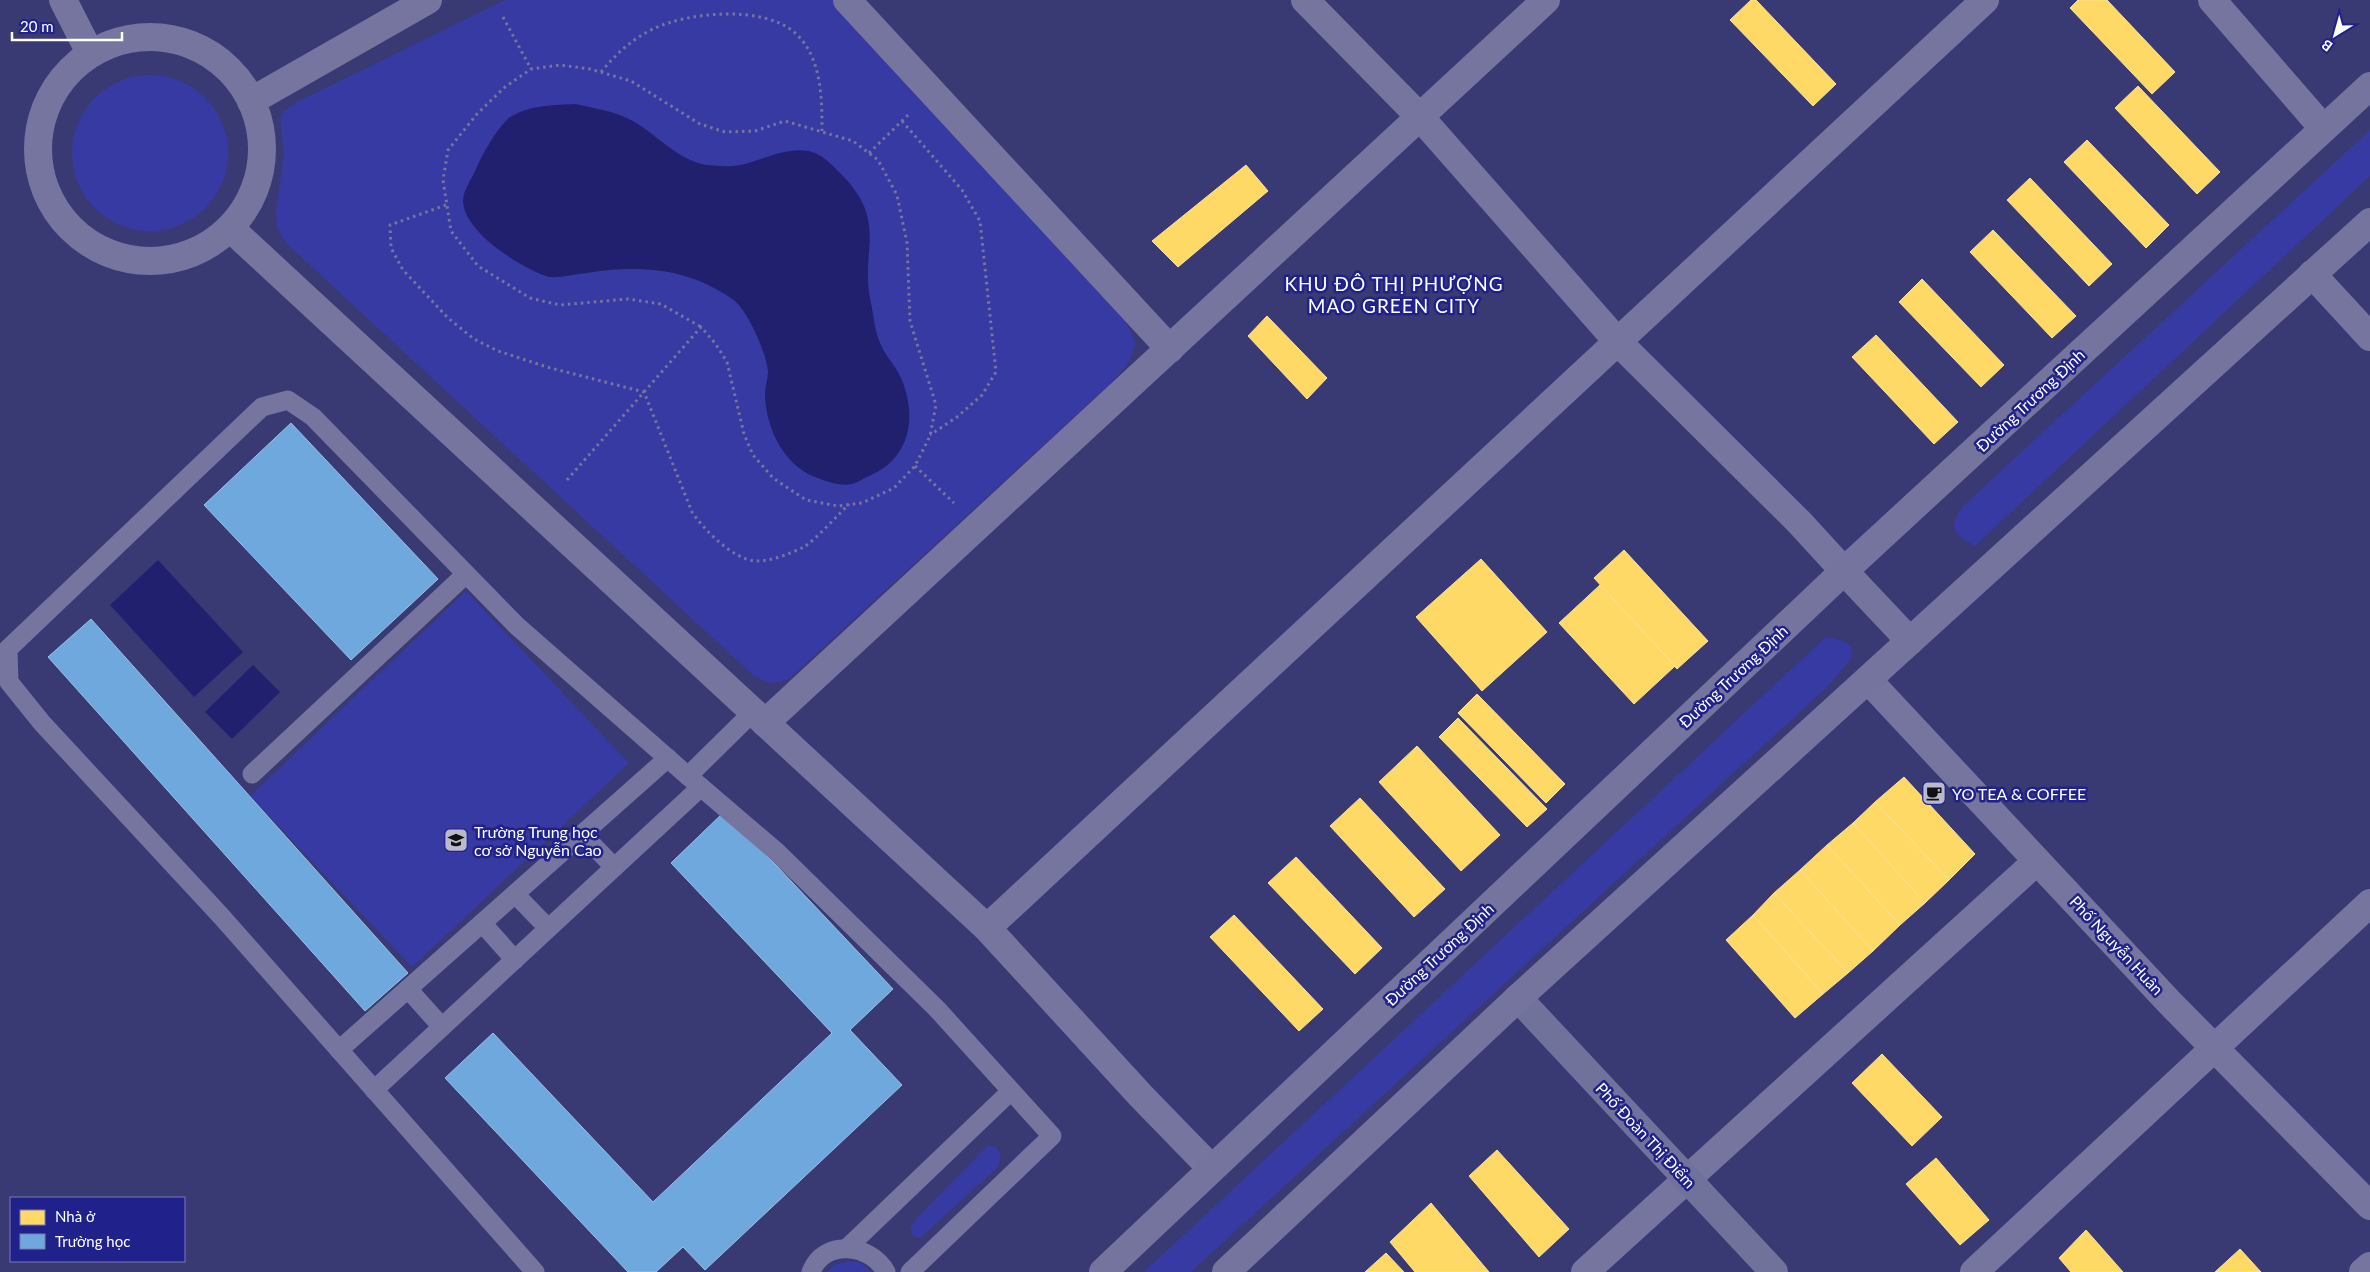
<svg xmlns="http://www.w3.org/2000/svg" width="2370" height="1272" font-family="Lato,sans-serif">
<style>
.green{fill:#383aa3}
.water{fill:#20206f}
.homes{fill:#ffd966;stroke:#ffe494}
.schools{fill:#6fa8dc;stroke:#9ac2e6}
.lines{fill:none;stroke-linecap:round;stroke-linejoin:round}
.path{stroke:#75759f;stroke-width:3;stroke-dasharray:2.5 4;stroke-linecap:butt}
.lane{stroke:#75759f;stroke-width:19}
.street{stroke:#75759f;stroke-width:28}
.secondary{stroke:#71729c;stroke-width:28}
.primary{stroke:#74749e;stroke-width:28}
.labels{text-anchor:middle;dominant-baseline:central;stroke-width:5;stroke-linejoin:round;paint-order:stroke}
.street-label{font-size:16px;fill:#fff;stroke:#21218b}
.poi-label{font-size:16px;fill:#fff;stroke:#21218b;text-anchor:start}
.quarter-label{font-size:19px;letter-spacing:1px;fill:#fff;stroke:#21218b}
</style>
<rect width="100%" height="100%" fill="#393973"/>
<g class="green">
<polygon points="505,0 837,0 916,84 1125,320 1136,343 1129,362 1112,382 789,679 772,684 754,676 286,243 277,228 276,211 284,153 280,120 284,111 297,102"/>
<circle cx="150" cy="153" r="78"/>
<path d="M2370 130V176L1975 546C1954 535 1947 527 1963 506Z"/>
<polygon points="466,591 629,763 412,967 250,796"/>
<polygon points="1826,637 1844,641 1851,647 1851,659 1826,688 1191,1272 1144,1272"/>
<polygon points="988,1145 997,1148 1001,1156 998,1167 920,1238 913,1236 910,1228 916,1219"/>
<polygon points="850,1261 860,1263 872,1272 826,1272 834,1265"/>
</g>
<g class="water">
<path d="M576 104C593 108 613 111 629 119 657 133 674 159 707 165 718 166 729 167 740 165 764 160 795 142 819 155 828 160 836 169 843 176 889 224 859 251 871 303 874 317 875 333 881 345 886 357 896 366 901 378 918 418 910 460 867 477 862 479 857 483 852 484 841 487 825 481 815 477 783 465 765 426 765 393 765 386 768 379 768 372 767 354 749 315 737 303 731 297 721 292 714 288 676 267 629 266 587 273 574 274 562 278 549 277 523 269 464 233 463 201 463 190 472 179 476 169 482 155 497 128 509 118 527 105 555 105 576 104Z"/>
<polygon points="158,560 243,652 194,697 110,605"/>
<polygon points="253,665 280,692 232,739 205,712"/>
</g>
<g class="homes">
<polygon points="1751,0 1756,0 1836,84 1813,106 1730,20"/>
<polygon points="2078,0 2107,0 2175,72 2152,94 2070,8"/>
<polygon points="2138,86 2220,172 2197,194 2115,108"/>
<polygon points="2087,140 2169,225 2146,248 2064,162"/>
<polygon points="1246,165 1268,191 1178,267 1152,241"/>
<polygon points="2030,178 2112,264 2089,286 2007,200"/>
<polygon points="1993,230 2076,316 2052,338 1970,252"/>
<polygon points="1922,279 2004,365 1981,387 1899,302"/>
<polygon points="1267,316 1327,378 1307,399 1248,336"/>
<polygon points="1876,335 1958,422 1934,444 1852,357"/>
<polygon points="1624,550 1708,641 1677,669 1594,578"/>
<polygon points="1481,559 1547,632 1482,691 1416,617"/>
<polygon points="1600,585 1675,666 1634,704 1559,623"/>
<polygon points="1477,694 1565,784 1546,803 1458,713"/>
<polygon points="1458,718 1547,809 1527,827 1439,737"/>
<polygon points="1417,746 1500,835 1461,871 1379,782"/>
<polygon points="1904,777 1975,854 1949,880 1875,802"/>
<polygon points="1360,798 1445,889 1414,917 1330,826"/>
<polygon points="1875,802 1949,880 1925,903 1853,823"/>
<polygon points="1853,823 1925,903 1900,925 1827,845"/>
<polygon points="1827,845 1900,925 1873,951 1800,870"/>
<polygon points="1296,857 1382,948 1355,974 1268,883"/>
<polygon points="1800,870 1873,951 1848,973 1774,893"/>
<polygon points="1774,893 1848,973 1823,994 1753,915"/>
<polygon points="1234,915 1323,1009 1299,1031 1210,937"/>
<polygon points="1753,915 1823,994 1795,1018 1726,940"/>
<polygon points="1882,1054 1942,1117 1912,1146 1852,1083"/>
<polygon points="1497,1150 1569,1229 1539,1257 1469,1176"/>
<polygon points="1936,1158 1989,1220 1960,1245 1906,1184"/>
<polygon points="1431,1203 1489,1272 1415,1272 1390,1242"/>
<polygon points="2086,1230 2123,1272 2071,1272 2059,1258"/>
<polygon points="2240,1249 2261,1272 2215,1272"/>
<polygon points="1386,1253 1404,1272 1365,1272"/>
</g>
<g class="schools">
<polygon points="291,423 438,579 351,660 204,505"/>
<polygon points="91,619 408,973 365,1011 48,657"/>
<polygon points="725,811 893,989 850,1030 902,1085 705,1270 683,1247 656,1272 628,1272 445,1078 493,1033 653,1202 832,1033 671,863"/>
</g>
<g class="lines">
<g class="path">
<polyline points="503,17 531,69"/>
<path d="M601 72C616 54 632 39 653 29 688 12 762 5 794 32 822 56 822 98 822 132"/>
<polyline points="902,121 962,190 980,221 996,372 982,395 957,417 930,435"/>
<polyline points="869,153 908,115"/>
<path d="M446 205 390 225 391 248 403 270 448 318 474 339 498 351 547 367 644 392 692 512C704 530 733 559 755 561 770 562 791 553 804 547 814 541 839 514 849 504"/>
<polyline points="915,466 954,503"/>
<polyline points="567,480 701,327 715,343 727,362 744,434 753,455 773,478 806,500 838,506 862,503 894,488 915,466 930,436 936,405 910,321 907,243 897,195 878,160 853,141 785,121 755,131 725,132 700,124 631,81 590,69 560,65 531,69 505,87 477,114 448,150 443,180 451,231 478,266 530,298 560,305 628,299 661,304 701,327"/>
</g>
<g class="lane">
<polyline points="753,712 688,776 777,852 937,1009 1052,1136 910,1272"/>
<polyline points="252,774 466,574"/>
<polyline points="582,834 614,867"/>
<polyline points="515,894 548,928"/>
<polyline points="482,923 515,960"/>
<polyline points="408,989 442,1027"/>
<polyline points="339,1050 668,758"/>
<polyline points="374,1090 701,787"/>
<polyline points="847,1248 1011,1091"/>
<polyline points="535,1272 221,916 42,723 9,682 8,649 262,407 288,400 313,417 517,626 688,776"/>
<path d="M811 1272C824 1238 871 1244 886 1272"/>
</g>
<g class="street">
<polyline points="63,0 90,53"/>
<polyline points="847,0 1170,349"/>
<polyline points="1305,0 1421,118 1618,342 1800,523 1844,571"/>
<polyline points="2212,0 2323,128"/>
<circle cx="150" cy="149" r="112"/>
<polyline points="251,101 428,0"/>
<polyline points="230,228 987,928 1141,1096 1211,1168"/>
<polyline points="2312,274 2370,337"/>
<polyline points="1868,680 2170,1003 2370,1206"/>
<polyline points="765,723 1546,0"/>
<polyline points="987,928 1985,0"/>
<polyline points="1585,1272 2037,861"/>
<polyline points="1974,1272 2370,903"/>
<polyline points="2363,1272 2370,1266"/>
</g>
<polyline class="secondary" points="1518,998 1774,1272"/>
<g class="primary">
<polyline points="1844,571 1910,641"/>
<polyline points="1103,1272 1844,571 2370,86"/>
<polyline points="1226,1272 1518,998 2370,222"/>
</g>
</g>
<defs>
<g id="cafe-square" transform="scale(1.25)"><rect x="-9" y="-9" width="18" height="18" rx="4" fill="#babace" stroke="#21218b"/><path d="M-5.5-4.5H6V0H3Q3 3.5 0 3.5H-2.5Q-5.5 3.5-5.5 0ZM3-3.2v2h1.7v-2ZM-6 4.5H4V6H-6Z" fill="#111"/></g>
<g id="school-square" transform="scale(1.25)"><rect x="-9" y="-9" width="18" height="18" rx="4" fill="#babace" stroke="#21218b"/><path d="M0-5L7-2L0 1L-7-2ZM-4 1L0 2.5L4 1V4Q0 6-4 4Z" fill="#111"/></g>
</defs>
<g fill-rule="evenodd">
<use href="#cafe-square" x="1934" y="793"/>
<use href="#school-square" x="456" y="840"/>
</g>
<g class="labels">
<g class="street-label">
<text transform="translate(2030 400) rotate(-43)">Đường Trương Định</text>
<text transform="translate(1733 676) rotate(-43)">Đường Trương Định</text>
<text transform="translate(2117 945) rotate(47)">Phố Nguyễn Huân</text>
<text transform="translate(1439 954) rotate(-43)">Đường Trương Định</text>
<text transform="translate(1646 1135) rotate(47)">Phố Đoàn Thị Điểm</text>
</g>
<g class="poi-label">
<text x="1952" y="793">YO TEA &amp; COFFEE</text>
<text x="474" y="831">Trường Trung học<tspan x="474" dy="18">cơ sở Nguyễn Cao</tspan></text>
</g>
<g class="quarter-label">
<text x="1394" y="283">KHU ĐÔ THỊ PHƯỢNG<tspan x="1394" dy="22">MAO GREEN CITY</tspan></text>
</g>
</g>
<rect x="10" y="1197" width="175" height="65" fill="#21218b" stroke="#7a7ab9"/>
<rect x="20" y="1210" width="25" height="15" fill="#ffd966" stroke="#7a7ab9"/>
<text x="55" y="1222" font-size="15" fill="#ffffff">Nhà ở</text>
<rect x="20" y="1234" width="25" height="15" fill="#6fa8dc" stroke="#7a7ab9"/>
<text x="55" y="1247" font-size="15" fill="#ffffff">Trường học</text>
<g transform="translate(2335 35) rotate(217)" stroke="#21218b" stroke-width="4" paint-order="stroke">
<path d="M0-4L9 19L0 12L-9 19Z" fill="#ffffff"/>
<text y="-8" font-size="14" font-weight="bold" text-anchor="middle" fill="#ffffff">B</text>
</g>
<path d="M12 32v8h110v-8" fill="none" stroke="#ffffff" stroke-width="2.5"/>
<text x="20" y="32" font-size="15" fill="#ffffff" stroke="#21218b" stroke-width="4" paint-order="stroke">20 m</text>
</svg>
